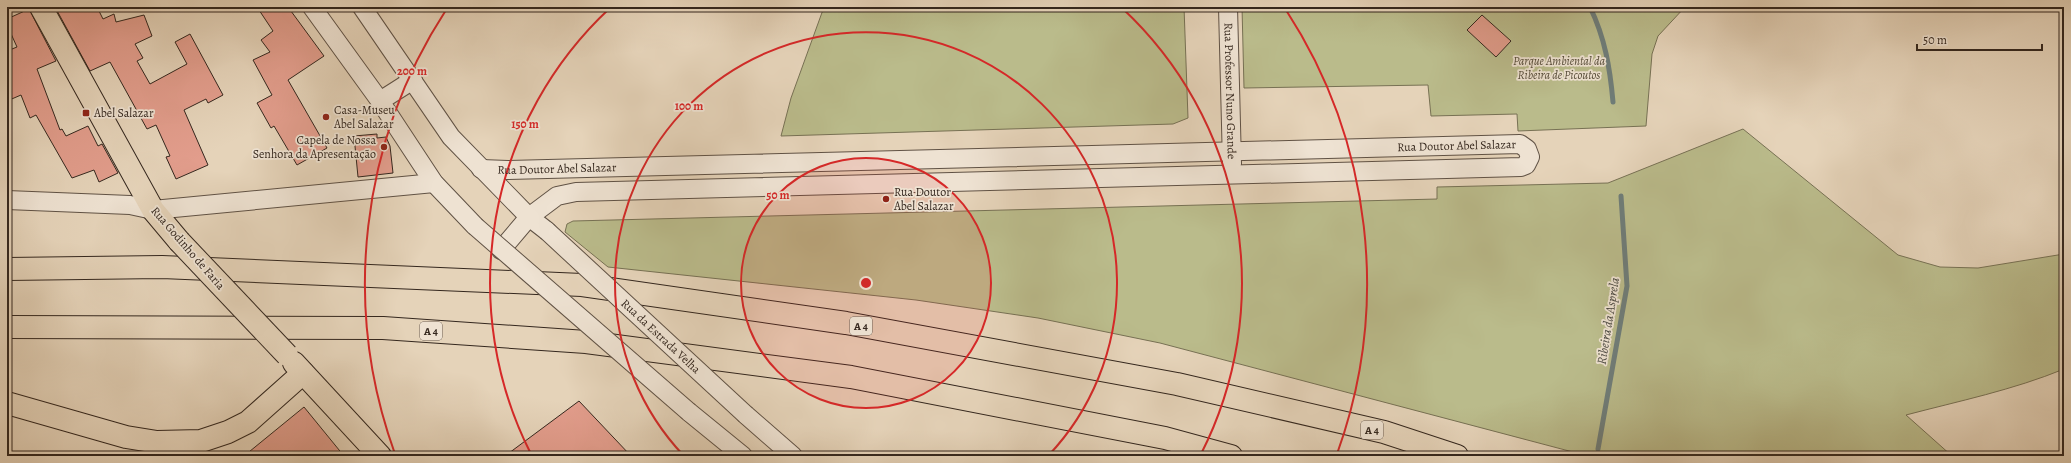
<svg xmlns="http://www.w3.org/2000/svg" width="2071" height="463" font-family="Alegreya,serif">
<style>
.green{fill:#babb8b;stroke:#777154}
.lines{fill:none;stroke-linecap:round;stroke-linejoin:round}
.stream{stroke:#6f7d79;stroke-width:5}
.building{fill:#e29d8c;stroke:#34271e}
.minor-casing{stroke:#605245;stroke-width:20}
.major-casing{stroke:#34271e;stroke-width:24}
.highway-casing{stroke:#34271e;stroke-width:24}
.minor{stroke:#eee2d2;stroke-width:18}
.major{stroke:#e5d3b9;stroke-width:22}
.highway{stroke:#e5d3b9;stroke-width:22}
.minor-bridge-casing{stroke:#605245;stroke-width:20;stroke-linecap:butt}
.major-bridge-casing{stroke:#34271e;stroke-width:24;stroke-linecap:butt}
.minor-bridge{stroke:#eee2d2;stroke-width:18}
.major-bridge{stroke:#e5d3b9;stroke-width:22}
.ring{fill:none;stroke:#d62828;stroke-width:2}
.poi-dot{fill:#8f2418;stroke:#eee2d2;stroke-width:1.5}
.labels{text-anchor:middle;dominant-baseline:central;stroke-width:3.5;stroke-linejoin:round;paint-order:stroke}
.shield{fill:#eee2d2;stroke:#6c5f54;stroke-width:1}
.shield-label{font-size:11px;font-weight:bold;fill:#34271e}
.park-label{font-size:12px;font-style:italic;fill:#564c39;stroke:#eee2d2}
.street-label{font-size:12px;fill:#34271e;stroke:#eee2d2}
.poi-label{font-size:12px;fill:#34271e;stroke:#eee2d2;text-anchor:start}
.water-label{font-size:13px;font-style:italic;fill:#4d4b44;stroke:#eee2d2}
.centre{fill:#d62828;stroke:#eee2d2;stroke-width:2}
.ring-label{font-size:12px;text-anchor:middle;font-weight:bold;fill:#d62828;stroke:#eee2d2;stroke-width:3.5;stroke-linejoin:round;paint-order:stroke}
</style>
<rect width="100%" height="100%" fill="#e5d3b9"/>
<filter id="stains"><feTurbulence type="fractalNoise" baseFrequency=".005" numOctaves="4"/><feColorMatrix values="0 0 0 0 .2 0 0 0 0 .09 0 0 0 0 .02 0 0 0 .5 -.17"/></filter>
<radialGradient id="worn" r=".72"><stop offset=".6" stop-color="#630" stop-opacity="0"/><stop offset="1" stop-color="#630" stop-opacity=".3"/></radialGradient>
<g class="green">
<polygon points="824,7 1184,7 1188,118 1173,124 781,136 791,98"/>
<polygon points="1242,7 1685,7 1658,36 1652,54 1646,126 1518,131 1517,114 1431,116 1428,85 1244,88"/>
<path d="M1743 129 1898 255 1940 267 1978 268 2064 254V369C2013 390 1959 401 1906 415L1952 456H1588L1160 343 1038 318 916 300 608 267 565 232 567 224 573 221 1437 199V187L1608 183Z"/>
</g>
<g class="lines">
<g class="stream">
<path d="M1590 7C1605 38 1610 68 1613 102"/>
<polyline points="1598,449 1627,286 1621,196"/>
</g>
</g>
<g class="building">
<polygon points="55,7 97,7 103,19 114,14 116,22 144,15 152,36 135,44 143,58 137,61 150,84 187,64 175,42 190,34 223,95 208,103 206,99 184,110 208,165 176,179 166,157 170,156 156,125 147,129 110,62 90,71"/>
<polygon points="257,7 288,7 324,56 288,80 327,148 297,165 274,126 271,128 257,103 272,95 253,60 270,52 261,40 273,31"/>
<polygon points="29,9 56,61 37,69 60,130 62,129 66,136 88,126 98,146 102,144 118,173 99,182 94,170 72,178 36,115 30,118 21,95 7,101 7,51 17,47 7,25 7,19"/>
<polygon points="1482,15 1511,41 1496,57 1467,30"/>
<polygon points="377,134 377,138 386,137 390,146 393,173 358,177 354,136"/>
<polygon points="579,401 631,456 505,456"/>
<polygon points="304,407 344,456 244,456"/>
</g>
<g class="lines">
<g class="minor-casing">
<g id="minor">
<polyline points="312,7 380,101 434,183 475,226"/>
<polyline points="362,7 451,137 529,217 547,231"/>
<path id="s1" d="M1228 7 1232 164"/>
<polyline points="380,101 413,80"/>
<path id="s2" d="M481 169 508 170 1520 144 1527 149 1530 157 1526 165 1521 167 576 192 557 196 529 217 501 250"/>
<polyline points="7,200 130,205 153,210 434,183"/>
<polyline points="689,412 743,456"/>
<polyline points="746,415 793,456"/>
</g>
</g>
<g class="major-casing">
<g id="major">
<polyline points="41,7 153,210 179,241"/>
<polyline points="294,363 380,456"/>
<polyline points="7,403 126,437 157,442 201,441 228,432 248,422 303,373"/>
</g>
</g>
<g class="highway-casing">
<g id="highway">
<polyline points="7,269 162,267 582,285 846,323 1177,384 1384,432 1457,456"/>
<polyline points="7,327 383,328 586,342 851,377 1165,438 1231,456"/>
</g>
</g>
<use href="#minor" class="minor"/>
<use href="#major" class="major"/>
<use href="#highway" class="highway"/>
<g class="minor-bridge-casing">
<g id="minor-bridge">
<polyline points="475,226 689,412"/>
<path id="s3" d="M547 231 746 415"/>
</g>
</g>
<g class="major-bridge-casing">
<polyline id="major-bridge" points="179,241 287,355"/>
</g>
<use href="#minor-bridge" class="minor-bridge"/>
<use href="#major-bridge" class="major-bridge"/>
</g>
<circle cx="866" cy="283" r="125" fill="#d62828" fill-opacity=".12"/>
<g class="ring">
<circle cx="866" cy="283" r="125"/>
<path d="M684 456A251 251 0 1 1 1048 456"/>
<path d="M531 454A376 376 0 0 1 610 8M1122 8A376 376 0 0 1 1201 454"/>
<path d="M395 454A501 501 0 0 1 446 10M1286 10A501 501 0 0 1 1337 454"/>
</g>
<g class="poi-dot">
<rect x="82" y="109" width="8" height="8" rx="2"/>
<circle cx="326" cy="117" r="4"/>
<circle cx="384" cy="147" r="4"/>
<circle cx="886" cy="199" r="4"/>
</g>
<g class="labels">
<g class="shield">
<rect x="850" y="317" width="22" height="18" rx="3"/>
<rect x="420" y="322" width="22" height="18" rx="3"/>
<rect x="1361" y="421" width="22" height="18" rx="3"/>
</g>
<g class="shield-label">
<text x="861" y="326">A 4</text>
<text x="431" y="331">A 4</text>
<text x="1372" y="430">A 4</text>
</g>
<g class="park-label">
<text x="1559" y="61">Parque Ambiental da<tspan x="1559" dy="14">Ribeira de Picoutos</tspan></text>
</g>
<g class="street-label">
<text stroke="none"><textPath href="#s1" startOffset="84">Rua Professor Nuno Grande</textPath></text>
<text stroke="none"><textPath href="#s2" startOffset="976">Rua Doutor Abel Salazar</textPath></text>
<text stroke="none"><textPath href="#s2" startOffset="76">Rua Doutor Abel Salazar</textPath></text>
<text transform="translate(188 248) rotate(49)">Rua Godinho de Faria</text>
<text stroke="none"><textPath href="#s3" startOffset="155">Rua da Estrada Velha</textPath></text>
</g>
<g class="poi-label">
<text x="334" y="110">Casa-Museu<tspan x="334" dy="14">Abel Salazar</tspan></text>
<text x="94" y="113">Abel Salazar</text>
<text x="376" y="140" text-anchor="end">Capela de Nossa<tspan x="376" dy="14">Senhora da Apresentação</tspan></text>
<text x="894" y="192">Rua Doutor<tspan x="894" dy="14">Abel Salazar</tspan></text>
</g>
<g class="water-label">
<text transform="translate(1608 321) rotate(-81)">Ribeira da Asprela</text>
</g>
</g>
<circle cx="866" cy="283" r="6" class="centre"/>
<g class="ring-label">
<text x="412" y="75">200 m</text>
<text x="689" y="110">100 m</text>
<text x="525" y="128">150 m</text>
<text x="778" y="199">50 m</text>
</g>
<rect width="2071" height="463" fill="none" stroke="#e5d3b9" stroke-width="24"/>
<rect x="8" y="8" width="2055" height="447" fill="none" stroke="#34271e" stroke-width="2"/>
<rect x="12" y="12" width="2047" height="439" fill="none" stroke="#34271e"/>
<path d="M1917 44v6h125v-6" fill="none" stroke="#34271e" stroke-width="2"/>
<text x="1923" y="44" font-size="12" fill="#34271e" stroke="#eee2d2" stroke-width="3" paint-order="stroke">50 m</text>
<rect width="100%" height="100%" filter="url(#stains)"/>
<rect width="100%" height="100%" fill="url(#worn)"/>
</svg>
